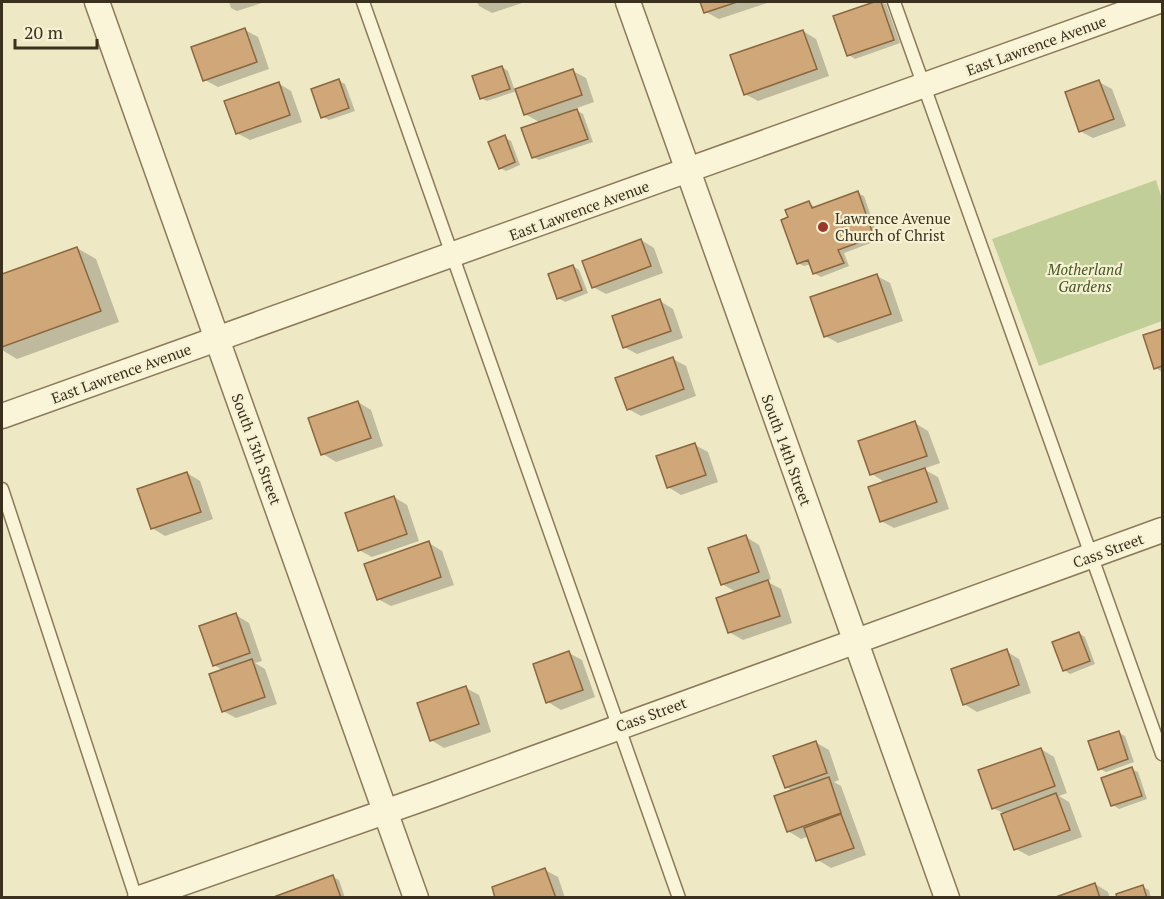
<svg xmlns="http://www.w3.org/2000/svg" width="1164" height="899" font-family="'PT Serif',serif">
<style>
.green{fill:#c1ce98}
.shadow{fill:#0003}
.building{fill:#cfa779;stroke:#8b673f;stroke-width:1.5}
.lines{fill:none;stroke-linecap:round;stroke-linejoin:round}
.lane-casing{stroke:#8b7a5a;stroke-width:15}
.street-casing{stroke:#8b7a5a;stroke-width:27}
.lane{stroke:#faf4d8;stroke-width:12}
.street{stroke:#faf4d8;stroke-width:24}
.poi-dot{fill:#9c3628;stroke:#f7f1d4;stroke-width:2}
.labels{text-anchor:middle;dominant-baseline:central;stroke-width:4.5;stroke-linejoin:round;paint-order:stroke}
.street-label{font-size:15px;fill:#3b301e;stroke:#f7f1d4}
.poi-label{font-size:15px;fill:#3b301e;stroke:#f7f1d4;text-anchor:start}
.park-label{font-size:15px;font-style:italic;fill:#445824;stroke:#f7f1d4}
</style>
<rect width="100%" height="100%" fill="#efe8c5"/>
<polygon class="green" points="1156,180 1162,199 1162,321 1039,366 992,239"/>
<g class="shadow">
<polygon points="229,2 265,2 237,11 231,8"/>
<polygon points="477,2 525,2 492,13 479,6"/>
<polygon points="702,2 770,2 719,19 706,12"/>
<polygon points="879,2 886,4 900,43 855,59 849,55 835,17"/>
<polygon points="245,30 258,37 269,69 218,87 205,80"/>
<polygon points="803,31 816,39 829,76 758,101 745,94"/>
<polygon points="502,67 508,71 515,91 573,71 586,78 594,102 574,109 583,114 593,142 539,160 533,157 541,123 525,114 517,91 487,101 481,98"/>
<polygon points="339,81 345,84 355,111 329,120 323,117"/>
<polygon points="1099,82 1112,89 1126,126 1093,138 1080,131"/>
<polygon points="278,83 291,91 302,122 250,140 237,133"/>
<polygon points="504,137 511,141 520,165 506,171 500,168"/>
<polygon points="857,193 864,196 879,240 844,253 849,266 821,277 814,273 811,264 804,266 798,263 809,203 816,208"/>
<polygon points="641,240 654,248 663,273 606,294 593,287"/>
<polygon points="77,248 96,259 119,322 17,359 2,350 2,276"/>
<polygon points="573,266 579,270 588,293 565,302 558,298"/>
<polygon points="877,276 890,283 903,321 838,343 825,336"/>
<polygon points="660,301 673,309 683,338 637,354 624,347"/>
<polygon points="1162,330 1162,372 1156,368 1145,336"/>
<polygon points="673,359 686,366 696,396 641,416 628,409"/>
<polygon points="358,402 371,410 383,446 336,462 323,454"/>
<polygon points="915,423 928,431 940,463 923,469 938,477 949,509 894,528 881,521 886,483 872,474"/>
<polygon points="695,445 708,452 718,482 681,495 668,487"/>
<polygon points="187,473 200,481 213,519 165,536 152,528"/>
<polygon points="394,497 407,505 419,541 372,557 359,550"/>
<polygon points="746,537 759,545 771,579 766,581 781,589 792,623 743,640 729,632 736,592 722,584"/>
<polygon points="429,543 442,551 454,585 391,606 378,599"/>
<polygon points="236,615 249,623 262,661 255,663 265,669 277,704 236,718 223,711 224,671 214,665"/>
<polygon points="1079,633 1085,637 1095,664 1070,674 1064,670"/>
<polygon points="1006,651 1019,659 1031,693 977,712 964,704"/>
<polygon points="569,653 582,660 595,697 561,710 548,702"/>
<polygon points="466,688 479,695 491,732 444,748 431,740"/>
<polygon points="1119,733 1125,736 1134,762 1106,772 1100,769"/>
<polygon points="815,742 829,750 839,780 834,782 841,786 866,855 831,868 818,860 809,836 801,839 788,831 793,791 786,787"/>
<polygon points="1041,749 1054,757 1067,793 1059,796 1069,802 1082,837 1029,856 1016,849 1003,813 993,808"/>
<polygon points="1131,769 1138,772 1147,799 1119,809 1113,805"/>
<polygon points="545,870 558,877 565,898 497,898"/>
<polygon points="333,877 339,880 345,898 275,898"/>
<polygon points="1095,884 1108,892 1110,898 1058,898"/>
<polygon points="1143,887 1149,890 1151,898 1118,898"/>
</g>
<g class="building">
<polygon points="700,2 737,2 704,13"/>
<polygon points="874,2 881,2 894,40 847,56 833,16"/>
<polygon points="245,28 257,62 203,81 191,47"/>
<polygon points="803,30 817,69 744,95 730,55"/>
<polygon points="502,66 510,89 480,99 472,76"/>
<polygon points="573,69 582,95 524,115 515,89"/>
<polygon points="339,79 349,108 321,118 311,89"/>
<polygon points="1099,80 1114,119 1079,132 1065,92"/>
<polygon points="279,82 290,115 236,134 224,101"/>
<polygon points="577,109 588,139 532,158 521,128"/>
<polygon points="505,135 515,162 499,169 488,142"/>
<polygon points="858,191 874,237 838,250 844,263 813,274 808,260 797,264 781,220 788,217 785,210 809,201 812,208"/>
<polygon points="641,239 651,266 592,288 582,261"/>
<polygon points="77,247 101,311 2,347 2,274"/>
<polygon points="573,265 582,290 557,299 548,274"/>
<polygon points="877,274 891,314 824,337 810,297"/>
<polygon points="660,299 671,331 623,348 612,316"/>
<polygon points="1162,329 1162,366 1154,369 1143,335"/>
<polygon points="673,357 684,389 627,410 615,378"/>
<polygon points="358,401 371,438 321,455 308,418"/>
<polygon points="915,421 927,456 870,475 858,441"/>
<polygon points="695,443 706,475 667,488 656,456"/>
<polygon points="925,468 937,502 880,522 868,487"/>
<polygon points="187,472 201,512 151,529 137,489"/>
<polygon points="394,496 407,534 358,551 345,513"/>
<polygon points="746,535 759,572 721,585 708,548"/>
<polygon points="429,541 441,577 377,600 364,564"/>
<polygon points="768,580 780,616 728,633 716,598"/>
<polygon points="236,613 250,653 213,666 199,626"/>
<polygon points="1079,632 1090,661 1063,671 1052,642"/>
<polygon points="1007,649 1019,685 963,705 951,669"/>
<polygon points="569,651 583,690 546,703 533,664"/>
<polygon points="252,659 265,697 222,712 209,674"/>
<polygon points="466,686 479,724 430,741 417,703"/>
<polygon points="1119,731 1128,759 1098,770 1088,741"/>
<polygon points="816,741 827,773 785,788 773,756"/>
<polygon points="1041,748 1055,786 992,809 978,770"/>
<polygon points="1132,767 1142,796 1111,806 1101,778"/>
<polygon points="829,777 841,813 787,832 774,796"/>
<polygon points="1056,793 1070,830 1014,850 1001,814"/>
<polygon points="841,814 854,848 816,861 804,828"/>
<polygon points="545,868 556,898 495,898 492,887"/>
<polygon points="333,875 341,898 271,898"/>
<polygon points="1095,883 1100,898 1053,898"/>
<polygon points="1143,885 1147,898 1117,898 1116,894"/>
</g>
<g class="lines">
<g class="lane-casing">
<g id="lane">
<polyline points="363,2 679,898"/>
<polyline points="894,2 1162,754"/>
<polyline points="2,489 136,898"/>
</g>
</g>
<g class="street-casing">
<g id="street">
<polyline points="97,2 416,898"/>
<polyline points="628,2 947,898"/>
<polyline points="2,416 1156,2"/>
<polyline points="140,898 433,795 1162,530"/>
</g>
</g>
<use href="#lane" class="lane"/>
<use href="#street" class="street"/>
</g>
<circle class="poi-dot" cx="823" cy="227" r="6"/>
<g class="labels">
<g class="street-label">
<text transform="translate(1036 45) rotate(-20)">East Lawrence Avenue</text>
<text transform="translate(579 210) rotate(-20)">East Lawrence Avenue</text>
<text transform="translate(121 373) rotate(-20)">East Lawrence Avenue</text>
<text transform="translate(257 449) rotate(70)">South 13th Street</text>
<text transform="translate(787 450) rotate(70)">South 14th Street</text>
<text transform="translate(1108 550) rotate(-20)">Cass Street</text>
<text transform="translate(651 714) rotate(-20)">Cass Street</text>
</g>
<g class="poi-label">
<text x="835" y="218">Lawrence Avenue<tspan x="835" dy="17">Church of Christ</tspan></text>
</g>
<g class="park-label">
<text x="1085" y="269">Motherland<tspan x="1085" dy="17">Gardens</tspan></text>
</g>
</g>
<rect width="1164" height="899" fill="none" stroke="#3b301e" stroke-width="6"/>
<path d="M15 39v9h82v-9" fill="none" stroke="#3b301e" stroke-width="3"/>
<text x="24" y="39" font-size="18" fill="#3b301e" stroke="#f7f1d4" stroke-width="4.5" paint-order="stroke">20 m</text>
</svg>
